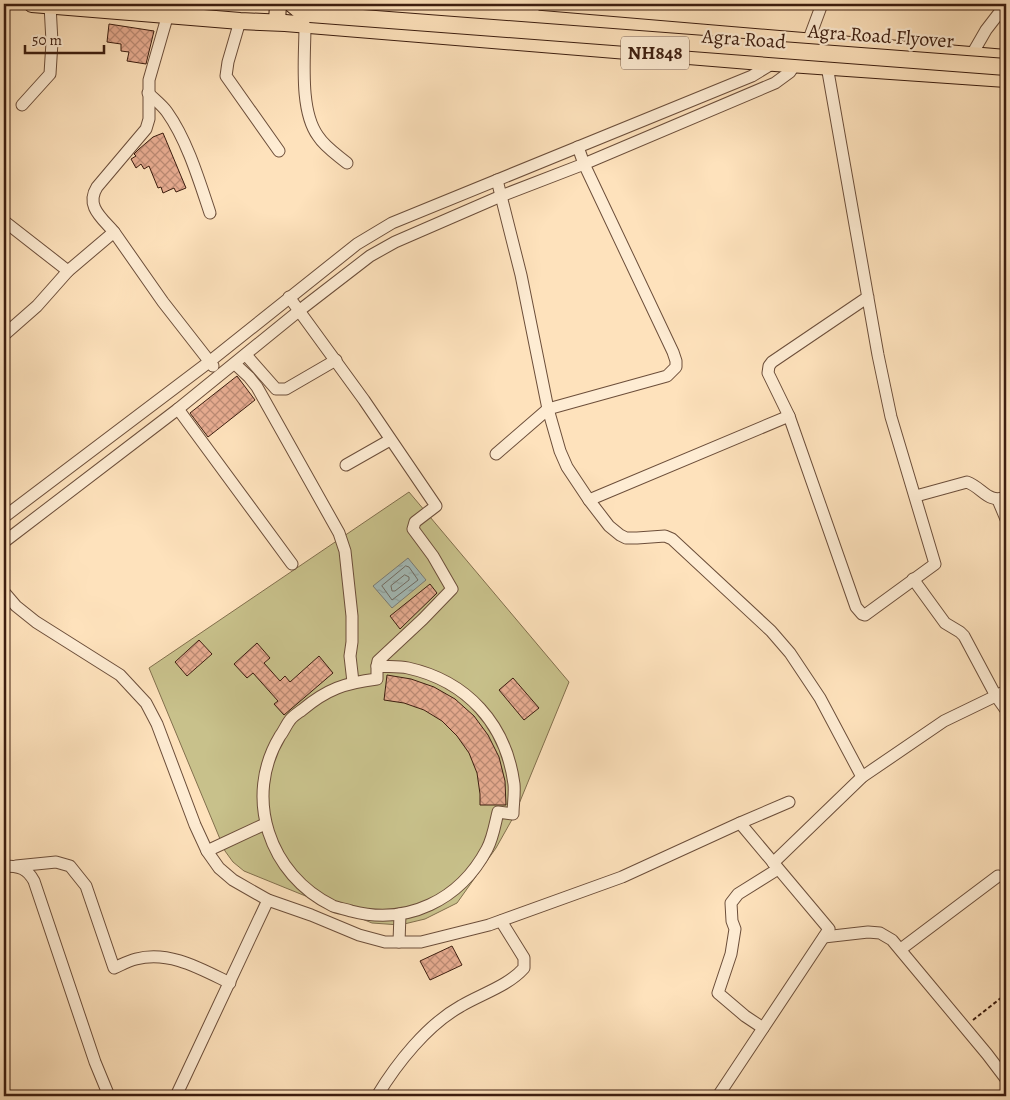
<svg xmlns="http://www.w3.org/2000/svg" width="1010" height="1100" font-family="Alegreya,serif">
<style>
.green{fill:#c8c18b;stroke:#826f4d}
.water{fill:url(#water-ripples);stroke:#7a7c76}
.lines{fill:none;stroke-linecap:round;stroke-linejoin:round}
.shore{stroke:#706c64;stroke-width:1}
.building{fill:url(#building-cross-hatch);stroke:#3c1d0f}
.minor-casing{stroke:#6c4e3a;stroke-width:13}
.highway-casing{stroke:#3c1d0f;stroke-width:18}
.path{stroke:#3c1d0f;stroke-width:2;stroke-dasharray:4 2.5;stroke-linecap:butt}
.minor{stroke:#feecd3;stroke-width:11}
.highway{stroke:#fee2bc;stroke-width:16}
.highway-bridge-casing{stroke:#3c1d0f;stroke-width:18;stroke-linecap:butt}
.highway-bridge{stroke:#fee2bc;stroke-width:16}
.labels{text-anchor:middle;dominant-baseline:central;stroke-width:4.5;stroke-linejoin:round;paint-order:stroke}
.shield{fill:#feecd3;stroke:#765b4a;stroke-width:1}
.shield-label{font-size:19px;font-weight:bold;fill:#3c1d0f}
.street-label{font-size:20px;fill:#3c1d0f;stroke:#feecd3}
</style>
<defs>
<pattern id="water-ripples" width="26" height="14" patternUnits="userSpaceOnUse" patternTransform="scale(1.25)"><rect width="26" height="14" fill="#a3bcba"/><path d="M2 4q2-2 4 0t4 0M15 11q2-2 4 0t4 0" fill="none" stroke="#8da19f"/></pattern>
<pattern id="building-cross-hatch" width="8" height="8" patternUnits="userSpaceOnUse" patternTransform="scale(1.25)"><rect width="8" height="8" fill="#e7ac91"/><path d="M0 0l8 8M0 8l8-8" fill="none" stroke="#bc8b75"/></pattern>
</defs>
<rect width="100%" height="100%" fill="#fee2bc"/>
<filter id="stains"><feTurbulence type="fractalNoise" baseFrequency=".004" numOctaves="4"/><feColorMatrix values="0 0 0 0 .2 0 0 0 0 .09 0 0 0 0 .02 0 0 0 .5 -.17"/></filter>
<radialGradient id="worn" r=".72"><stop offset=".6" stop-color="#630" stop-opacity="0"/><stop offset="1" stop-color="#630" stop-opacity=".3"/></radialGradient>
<polygon class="green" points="409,492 569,682 514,816 496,848 457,903 425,919 400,925 372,923 244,871 233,862 225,851 149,668"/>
<polygon class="water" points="408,558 426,580 392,608 373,586"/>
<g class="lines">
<g class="shore">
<polygon points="406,566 409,567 418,580 392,600 382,586"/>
<polygon points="405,575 409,577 409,580 395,591 392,591 391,586"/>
</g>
</g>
<g class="building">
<polygon points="109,24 154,31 146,64 127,61 129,52 121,51 121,44 107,42"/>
<polygon points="163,133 186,188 176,192 174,188 163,193 161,187 158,188 149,166 144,169 141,164 136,168 131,159 136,156 134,154 139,149 153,137"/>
<polygon points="237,376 255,400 208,437 190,413"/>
<polygon points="430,584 437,593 400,629 390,616"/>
<polygon points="199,640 212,654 187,676 175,662"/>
<polygon points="257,643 270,658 264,663 280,681 285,676 290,682 319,656 333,673 284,715 274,704 278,701 253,673 247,678 234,664"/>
<polygon points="387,675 411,679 434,687 455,699 474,716 488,735 499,757 505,781 506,805 480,805 480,794 477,773 469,753 457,736 442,721 424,710 404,703 384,700"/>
<polygon points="513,678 539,708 524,720 499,690"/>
<polygon points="452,946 462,965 430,980 420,961"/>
</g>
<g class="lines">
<g class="minor-casing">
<g id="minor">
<polyline points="530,18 535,4"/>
<polyline points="240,21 228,62 226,76 279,151"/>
<path d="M305 25C305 57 299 110 318 136 325 147 336 154 347 163"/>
<polyline points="806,47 822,4"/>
<polyline points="971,56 986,30 1006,4"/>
<polyline points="826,62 827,66 878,355 891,417 935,564 865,615 862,614 856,607 789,416 768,373 769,366 772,362 868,297"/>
<path d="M148 93C154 99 162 105 167 112 187 140 199 180 210 213"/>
<polyline points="22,105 50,74 52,42 50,5"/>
<polyline points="497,180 521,275 548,409 560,451 567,467 589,500 609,526 620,535 626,538 637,538 665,536 672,539 771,631 790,653 820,698 862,777"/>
<polyline points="4,221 68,271"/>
<path d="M114 232C102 218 85 206 97 187L146 129 149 119V80L168 14"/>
<polyline points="289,297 364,400 436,506 415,522 413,529 433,556 452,589 423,619 378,661 377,666"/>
<polyline points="4,335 37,306 68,271 114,232 163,302 213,366"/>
<polyline points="246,355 276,389 286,389 336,360"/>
<polyline points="235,364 249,377 257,387 339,533 345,551 352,616 352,642 350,656 353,682"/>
<polyline points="178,409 292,564"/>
<polyline points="496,454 548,409 667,376 676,367 676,361 673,352 584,164 578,147"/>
<polyline points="346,465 390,440"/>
<path d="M916 496 967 482C983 488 988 504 1006 497"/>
<polyline points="589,500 789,416"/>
<polyline points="998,500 1006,519"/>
<polyline points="4,517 209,362 357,244 392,223 752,76 775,62"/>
<polyline points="4,542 178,409 300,310 370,256 395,242 501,196 584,164 775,83 790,72 798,60"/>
<polyline points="913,579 945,623 960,632 964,636 996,696 1006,710"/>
<polyline points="4,592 16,606 36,622 120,675 146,703 157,724 195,825 207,851 219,868 233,880 268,900 311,915 359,935 385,942 421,942 489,925 622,877 740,823 829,929 718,1096"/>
<path d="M377 666C387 667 398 666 408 668 467 681 506 724 514 784 515 794 513 805 513 814L498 812C495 824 493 838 487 849 460 900 407 926 351 911 345 909 338 908 333 906 269 875 243 797 280 736 284 731 286 725 290 720 293 716 298 713 302 710 327 689 345 683 377 679Z"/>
<polyline points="740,823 789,802"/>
<polyline points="207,851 265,824"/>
<polyline points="773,863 862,777 944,721 1006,691"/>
<path d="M4 866C19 866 27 868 34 881L95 1062 109 1096"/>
<path d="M16 866 56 862 70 866 86 886 114 968C121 965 128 961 136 959 169 950 201 969 230 983"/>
<polyline points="824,937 868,932 880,933 892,940 987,1054 1006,1079"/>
<polyline points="399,942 400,914"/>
<polyline points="901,949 998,876"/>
<polyline points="763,1028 745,1016 718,993 731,954 735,929 732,921 731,903 738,894 778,869"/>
<polyline points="176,1096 268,900"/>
<path d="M377 1096C397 1063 427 1025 461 1006 481 994 508 986 524 968V958L501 921"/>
</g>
</g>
<g class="highway-casing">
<g id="highway">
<polyline points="32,4 240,21 285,23 775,63 1006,79"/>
<polyline points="292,4 304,14"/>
<polyline points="323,4 530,18 1006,58"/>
<polyline points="277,22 278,4"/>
</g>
</g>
<polyline class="path" points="973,1020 1006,994"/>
<use href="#minor" class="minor"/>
<use href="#highway" class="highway"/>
<g class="highway-bridge-casing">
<polyline id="highway-bridge" points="310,14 1006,67"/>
</g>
<use href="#highway-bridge" class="highway-bridge"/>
</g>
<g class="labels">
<rect class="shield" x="621" y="36.5" width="68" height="33" rx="4"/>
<g class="shield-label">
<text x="655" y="53">NH848</text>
</g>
<g class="street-label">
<text transform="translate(881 36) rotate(4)">Agra Road Flyover</text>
<text transform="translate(744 39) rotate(4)">Agra Road</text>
</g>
</g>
<rect width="1010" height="1100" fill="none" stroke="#fee2bc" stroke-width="20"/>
<rect x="5" y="5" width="1000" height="1090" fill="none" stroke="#3c1d0f" stroke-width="2.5"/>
<rect x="10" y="10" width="990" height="1080" fill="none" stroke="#3c1d0f"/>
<path d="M25 45v8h79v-8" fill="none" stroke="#3c1d0f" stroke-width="2.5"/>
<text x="32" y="45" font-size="15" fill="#3c1d0f" stroke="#feecd3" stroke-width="4" paint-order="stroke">50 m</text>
<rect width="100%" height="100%" filter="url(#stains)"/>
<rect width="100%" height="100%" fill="url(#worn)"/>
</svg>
